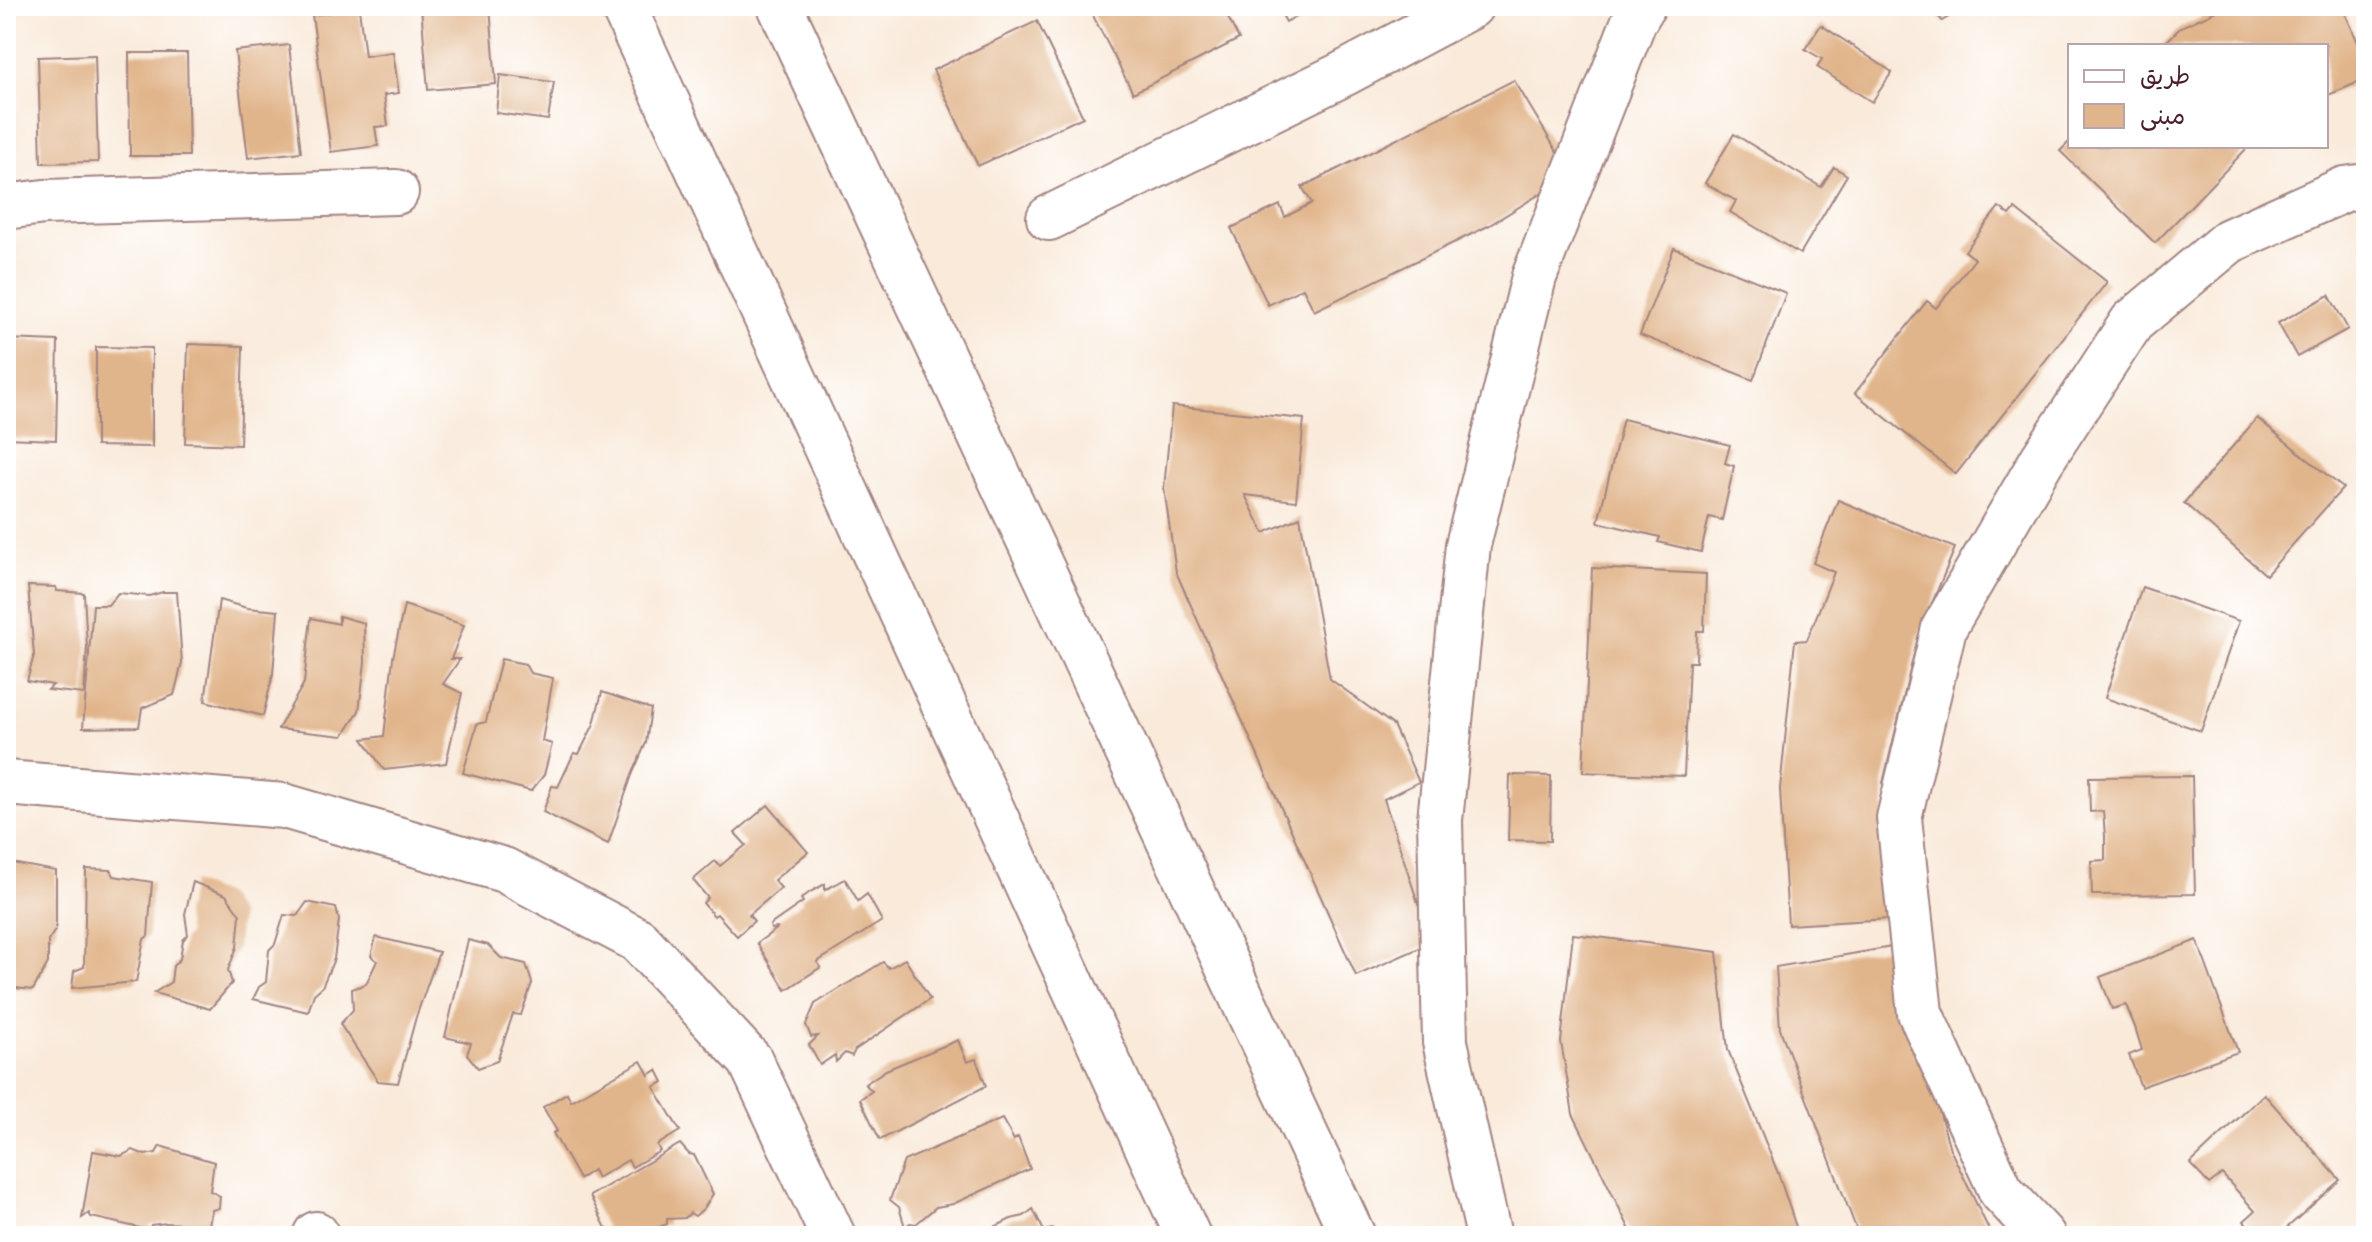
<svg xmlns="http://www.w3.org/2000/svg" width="2372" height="1242" font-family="Mali,'Playpen Sans Arabic',sans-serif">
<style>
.building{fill:#e1b58b}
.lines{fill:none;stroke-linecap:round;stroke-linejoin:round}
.minor-casing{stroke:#a28482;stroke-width:48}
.minor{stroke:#fff;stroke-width:44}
</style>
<rect width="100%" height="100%" fill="#fff"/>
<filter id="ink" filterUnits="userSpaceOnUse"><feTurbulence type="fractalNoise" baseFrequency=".0125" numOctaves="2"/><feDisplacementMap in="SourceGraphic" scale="16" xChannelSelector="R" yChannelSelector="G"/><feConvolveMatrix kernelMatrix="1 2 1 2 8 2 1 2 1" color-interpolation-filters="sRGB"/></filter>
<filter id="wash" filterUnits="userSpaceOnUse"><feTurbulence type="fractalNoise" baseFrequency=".006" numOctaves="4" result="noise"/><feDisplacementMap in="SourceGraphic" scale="32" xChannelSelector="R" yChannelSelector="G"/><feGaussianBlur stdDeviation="1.8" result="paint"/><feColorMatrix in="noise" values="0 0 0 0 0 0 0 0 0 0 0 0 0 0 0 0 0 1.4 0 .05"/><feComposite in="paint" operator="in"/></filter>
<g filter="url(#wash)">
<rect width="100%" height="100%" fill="#f9eada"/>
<g id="blocks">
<g class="building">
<polygon points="421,6 490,6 496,84 428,90"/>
<polygon points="1088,6 1222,6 1239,39 1133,93"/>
<polygon points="1277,6 1315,6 1286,22"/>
<polygon points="1932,6 1967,6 1942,21"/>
<polygon points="2227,6 2342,6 2366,61 2366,79 2326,96 2326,46 2162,46 2181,27"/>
<polygon points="359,8 365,56 393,52 399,93 384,95 388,126 375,127 378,146 331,152 312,15"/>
<polygon points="1037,21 1083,117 978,166 933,70"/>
<polygon points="1821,25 1892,72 1872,102 1817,67 1822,59 1805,49"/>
<polygon points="289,45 301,152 248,158 235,51"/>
<polygon points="129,53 187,53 189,156 130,156"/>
<polygon points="95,55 98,162 41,163 38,57"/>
<polygon points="500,75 554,82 548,120 496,113"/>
<polygon points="1514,80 1571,175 1488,226 1314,311 1303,288 1268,305 1231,228 1280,205 1285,217 1312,203 1302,187"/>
<polygon points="1734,134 1821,187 1834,167 1847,175 1800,254 1730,212 1736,201 1705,183"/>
<polygon points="2070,141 2070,146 2249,146 2155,243 2060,151"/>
<polygon points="1999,207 2010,215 2015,209 2107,282 1956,474 1855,393 1927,301 1936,308 1975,259 1965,251"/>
<polygon points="1674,248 1786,293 1753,380 1640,335"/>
<polygon points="2329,295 2348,329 2297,357 2278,323"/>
<polygon points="6,339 58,341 56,440 6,438"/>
<polygon points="188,344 243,346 240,445 185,443"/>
<polygon points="96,347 152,348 152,447 96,446"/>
<polygon points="1172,406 1304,419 1296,501 1245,495 1264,533 1300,517 1330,679 1393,725 1419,782 1384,799 1431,943 1356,976 1176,572 1164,488"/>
<polygon points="2257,418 2343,488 2266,575 2184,503"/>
<polygon points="1623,419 1730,445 1725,463 1734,466 1722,520 1709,517 1701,552 1658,542 1660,537 1598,522"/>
<polygon points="1838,500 1955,548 1918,637 1883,783 1889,919 1788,925 1780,789 1795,641 1807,640 1834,572 1813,563"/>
<polygon points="1592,568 1706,574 1704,631 1697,631 1696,662 1689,662 1684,776 1583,772"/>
<polygon points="28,586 56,587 57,591 84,593 87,647 84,694 48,690 53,685 27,681 34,655"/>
<polygon points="2142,587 2239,621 2201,731 2105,698"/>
<polygon points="163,592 177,592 182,663 174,695 142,708 139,727 83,728 93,605 108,605 118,593 149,596"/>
<polygon points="219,600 247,608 278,611 273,674 263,716 205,701"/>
<polygon points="404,605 464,625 451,659 460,659 443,684 462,693 446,763 384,770 363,739 384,736 393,658"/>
<polygon points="339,616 364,623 365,662 359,711 343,736 278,729 304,683 311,618 339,624"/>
<polygon points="501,659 525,664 530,673 553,678 542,741 552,744 544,775 531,791 463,773 477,724 486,722"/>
<polygon points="602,692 651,709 646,743 632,775 608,844 543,812 552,786 558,787 574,753 579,754 594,724"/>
<polygon points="1510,775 1551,776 1550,841 1508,840"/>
<polygon points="2192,776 2195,894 2092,895 2091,861 2105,860 2105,836 2103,811 2090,812 2089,777"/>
<polygon points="768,805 808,852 774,880 781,888 749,915 754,921 737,936 717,914 714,916 703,903 708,898 693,880 715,861 720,866 746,845 735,833"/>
<polygon points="6,862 56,871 56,929 48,941 48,963 33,990 6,987"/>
<polygon points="86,869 111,870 114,876 152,882 148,936 144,939 136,982 72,988 74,971 84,967"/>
<polygon points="845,879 858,901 867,894 882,921 817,962 821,967 786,990 757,943 778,928 771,929 770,925 803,902 801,899 810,892 825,884 825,890"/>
<polygon points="193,882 226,895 240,915 237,947 228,970 232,983 210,1009 154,993 171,982 173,966 180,959 183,940 188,935 185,914"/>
<polygon points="307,902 336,908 339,920 334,959 322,987 314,994 308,1012 253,999 259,987 266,982 269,950 275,944 284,915 297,916"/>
<polygon points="1573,934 1717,952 1728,1050 1778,1173 1799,1236 1633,1236 1573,1114 1561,1042"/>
<polygon points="376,937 439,952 416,1017 398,1083 378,1081 340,1024 353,1010 352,989 366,984 377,961 371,956"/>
<polygon points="468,940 488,945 501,958 526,964 532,983 521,1015 513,1014 497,1061 478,1068 467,1054 471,1043 445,1037"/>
<polygon points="2197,940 2238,1052 2141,1087 2129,1055 2142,1050 2135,1027 2126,1005 2112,1009 2100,977"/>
<polygon points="1892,947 1950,1149 1992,1236 1859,1236 1780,1029 1776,967"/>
<polygon points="905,959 930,999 855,1050 852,1056 845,1053 836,1062 835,1055 820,1065 809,1045 818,1036 811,1037 806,1025 815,1004 883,962 889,968"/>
<polygon points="958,1040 967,1062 976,1059 986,1086 880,1140 860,1099 872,1091 865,1084 886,1070"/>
<polygon points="641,1061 649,1075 657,1070 663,1082 654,1087 680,1131 657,1145 660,1151 632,1167 628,1160 597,1178 593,1170 579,1179 553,1133 557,1131 543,1107 567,1093 571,1101"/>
<polygon points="2264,1094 2340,1180 2278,1236 2257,1236 2244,1221 2255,1211 2222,1174 2209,1184 2190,1164"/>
<polygon points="1002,1119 1014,1140 1018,1137 1030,1169 953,1204 936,1207 916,1224 910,1223 905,1227 899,1207 890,1200 904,1161"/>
<polygon points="680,1144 689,1154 694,1155 713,1194 704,1208 695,1216 690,1213 685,1218 667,1219 667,1224 637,1236 610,1236 590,1196"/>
<polygon points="160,1146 214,1162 210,1191 220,1196 219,1208 212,1210 209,1225 166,1223 151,1225 149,1230 91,1217 89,1213 82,1218 93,1151 121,1156 133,1150 145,1155 156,1153"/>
<polygon points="1033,1209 1044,1231 1053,1229 1056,1236 976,1236 1011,1219 1024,1216"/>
</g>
</g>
</g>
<g filter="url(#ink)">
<use href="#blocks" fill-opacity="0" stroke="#a28482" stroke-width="2"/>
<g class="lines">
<g class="minor-casing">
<g id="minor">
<polyline points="623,6 1188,1236"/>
<polyline points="780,6 1353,1236"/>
<polyline points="6,207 44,202 396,192"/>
<polyline points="1049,218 1343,74 1471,6"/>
<polyline points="6,783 284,806 504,870 638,940 750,1060 833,1236"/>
<polyline points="315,1236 316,1234"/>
<polyline points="1489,1236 1445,1042 1440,820 1468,545 1534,277 1634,21 1643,6"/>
<polyline points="2043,1236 2001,1191 1920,1013 1899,818 1944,628 2042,460 2132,322 2229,241 2345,189 2366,186"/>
</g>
</g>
<use href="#minor" class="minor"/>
</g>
</g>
<rect width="2372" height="1242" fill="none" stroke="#fff" stroke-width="32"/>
<rect x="2068" y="44" width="260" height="104" fill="#ffffff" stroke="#b7a5aa" stroke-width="2"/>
<rect x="2084" y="70" width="40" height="12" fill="#ffffff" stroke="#b7a5aa" stroke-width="2"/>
<text x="2140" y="84" font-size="24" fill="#4a1f2b">طريق</text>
<rect x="2084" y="104" width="40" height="24" fill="#e1b58b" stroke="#b7a5aa" stroke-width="2"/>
<text x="2140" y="124" font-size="24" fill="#4a1f2b">مبنى</text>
</svg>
